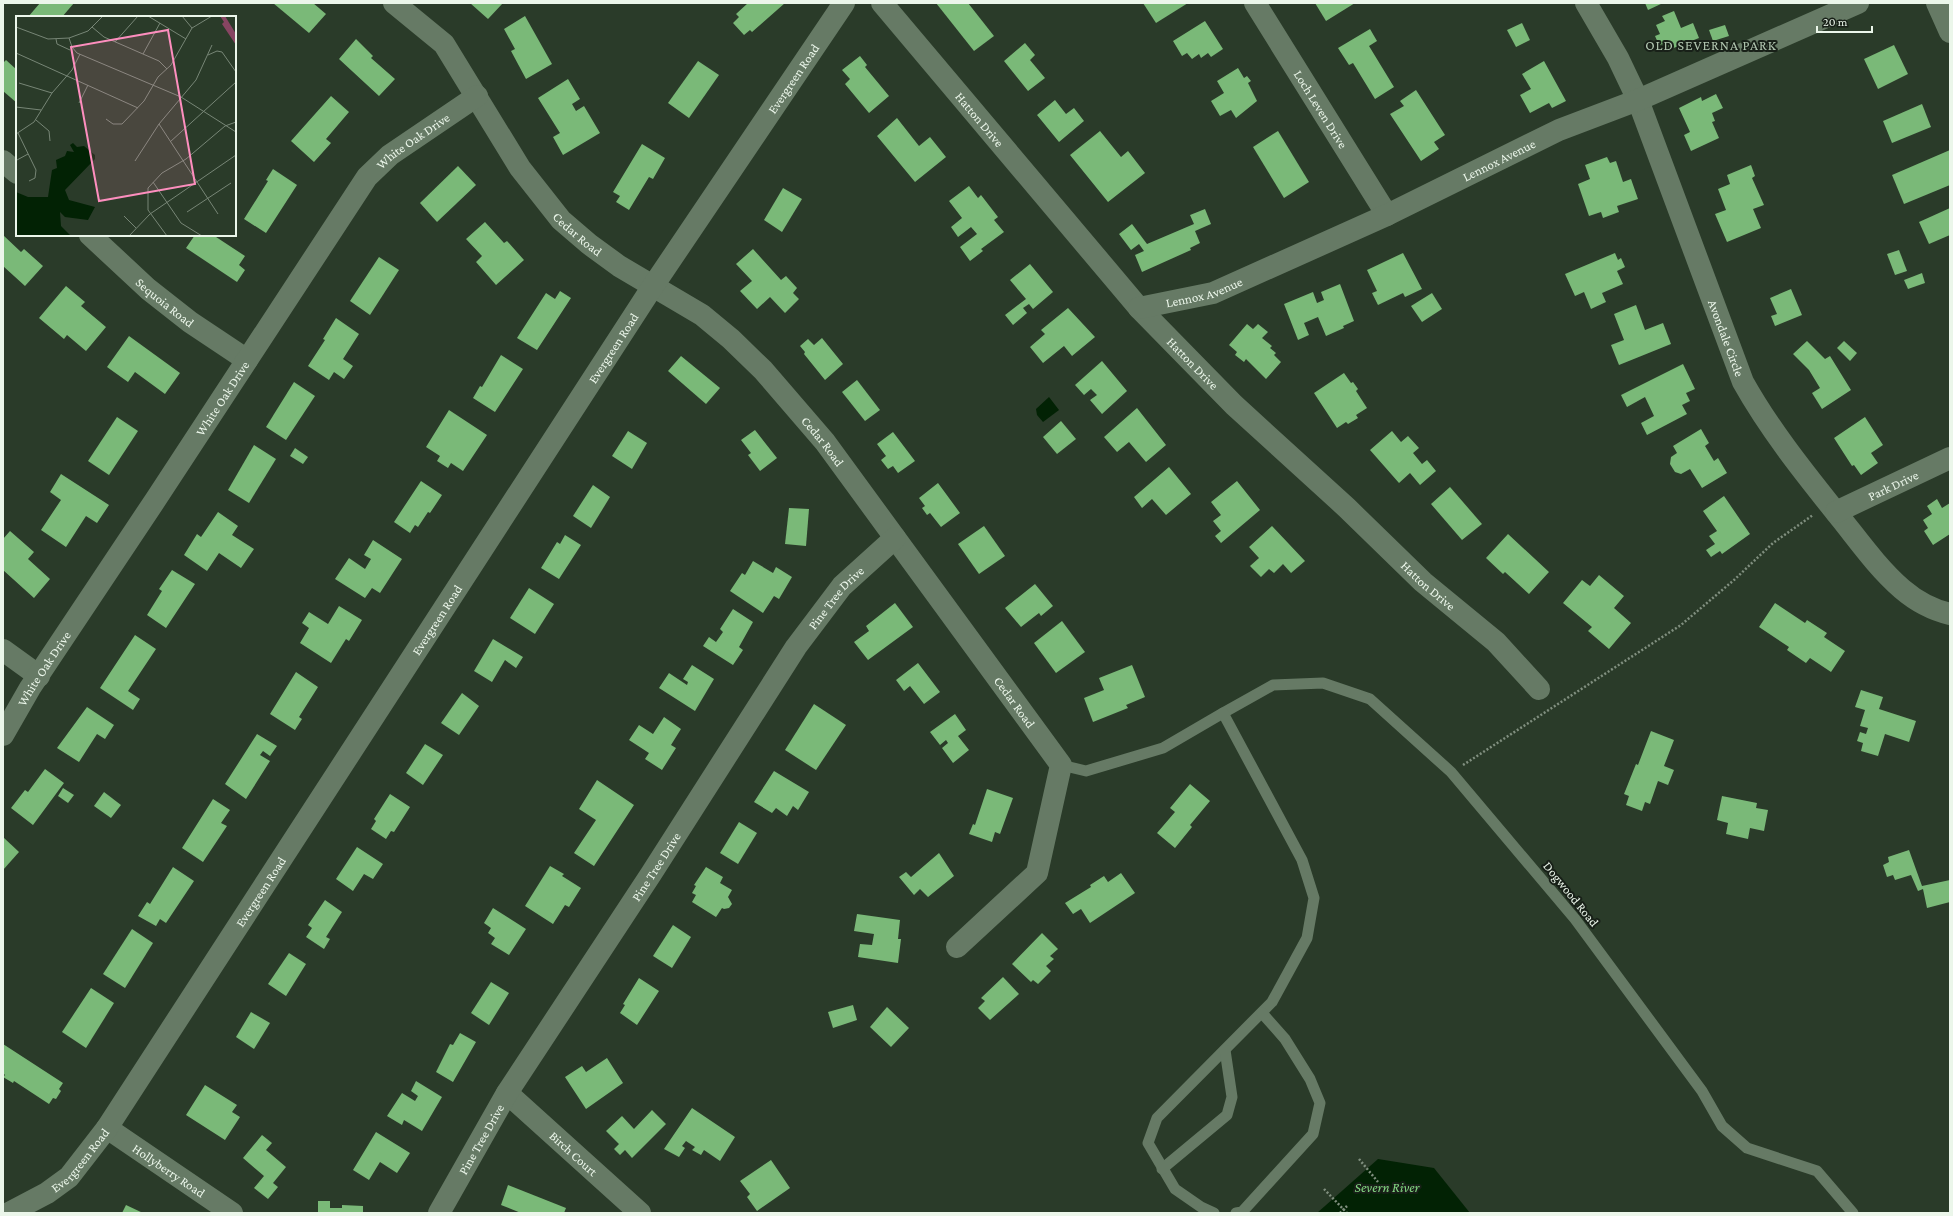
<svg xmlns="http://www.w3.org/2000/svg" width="1953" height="1216" font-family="'Crimson Pro',serif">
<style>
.water{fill:#022204}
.building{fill:#7ab978}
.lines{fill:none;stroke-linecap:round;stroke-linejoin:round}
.path{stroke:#808f7f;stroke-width:2.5;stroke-dasharray:2 2;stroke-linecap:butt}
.lane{stroke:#667a65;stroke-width:11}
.street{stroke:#667a65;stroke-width:22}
.secondary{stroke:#667a65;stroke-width:22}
.labels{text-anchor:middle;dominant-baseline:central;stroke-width:4;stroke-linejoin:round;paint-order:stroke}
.street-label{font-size:13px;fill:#ebf6ea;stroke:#182018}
.neighbourhood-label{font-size:14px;letter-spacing:1px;fill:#b0c5af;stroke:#182018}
.water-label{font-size:14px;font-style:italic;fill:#83d782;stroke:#182018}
.inset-road{fill:none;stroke:#778676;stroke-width:1}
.view{fill:#fd8ebe;fill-opacity:0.15;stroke:#fd8ebe;stroke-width:2}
.inset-edge{fill:none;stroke:#ebf6ea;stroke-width:2}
</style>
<rect width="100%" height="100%" fill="#2a3b29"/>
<g class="water">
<polygon points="1049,397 1059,410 1043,422 1037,415 1036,409"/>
<polygon points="1378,1159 1434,1168 1470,1213 1317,1213"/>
</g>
<g class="building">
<polygon points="40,3 74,3 62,17 28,17"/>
<polygon points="273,3 313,3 326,14 309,33"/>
<polygon points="470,3 503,3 488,19"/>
<polygon points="748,3 785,3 752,32 750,30 744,35 733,23 739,17 736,14"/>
<polygon points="936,3 968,3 994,36 974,51"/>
<polygon points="1143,3 1188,3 1156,23"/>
<polygon points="1315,3 1355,3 1326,21"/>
<polygon points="1645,3 1663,3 1648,10"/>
<polygon points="1674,11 1681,28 1693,23 1699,38 1666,51 1663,44 1659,45 1655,36 1660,34 1656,25 1665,21 1662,16"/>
<polygon points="525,16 552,64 526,79 511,51 515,49 504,29"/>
<polygon points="1205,21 1223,49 1211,57 1208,53 1201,58 1199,54 1192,59 1187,53 1182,56 1173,41"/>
<polygon points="1522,23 1530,40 1516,47 1507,30"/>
<polygon points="1725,25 1729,36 1713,41 1709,30"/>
<polygon points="1370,29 1377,41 1369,46 1394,87 1375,99 1353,63 1349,65 1338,48"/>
<polygon points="356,39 373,56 371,58 395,79 379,96 339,59"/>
<polygon points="1025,43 1035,55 1030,60 1045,78 1028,91 1004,61"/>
<polygon points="1894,45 1908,74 1878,89 1864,59"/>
<polygon points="860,56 867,65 865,67 889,96 869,113 845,84 850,79 842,70"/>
<polygon points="6,60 17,70 17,103 3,91 3,63"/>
<polygon points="698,61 719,75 689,118 668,103"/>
<polygon points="1544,61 1566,101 1552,108 1549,103 1530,113 1520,95 1531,89 1522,74"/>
<polygon points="1238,68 1244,78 1247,76 1251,81 1248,83 1257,101 1236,118 1231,110 1220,116 1211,101 1224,93 1217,81"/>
<polygon points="568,79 580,99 572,104 576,111 584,106 600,133 563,155 553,137 560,133 538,98"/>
<polygon points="1416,90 1445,135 1434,142 1439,149 1421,161 1390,114 1404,106 1400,101"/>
<polygon points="1716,94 1723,108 1712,113 1715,121 1712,122 1719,138 1691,151 1684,135 1690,132 1679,108 1701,97 1702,101"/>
<polygon points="331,96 349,112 326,139 331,143 314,162 291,141"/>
<polygon points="1055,100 1066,114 1074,108 1084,121 1059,142 1037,115"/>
<polygon points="1922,104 1931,127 1892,143 1883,121"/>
<polygon points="897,118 919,146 930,137 946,157 915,182 877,136"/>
<polygon points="1100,131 1121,157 1128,151 1145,173 1108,202 1070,155"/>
<polygon points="1278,131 1309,182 1284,198 1253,147"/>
<polygon points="642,144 665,158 653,179 649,177 629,210 616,202 620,196 613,192"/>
<polygon points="1950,150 1950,185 1904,204 1892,175"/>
<polygon points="1607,157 1610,163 1616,161 1623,182 1631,179 1638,199 1617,206 1619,212 1603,218 1601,212 1589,216 1578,184 1590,179 1585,165"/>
<polygon points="1751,165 1755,176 1752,178 1764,205 1753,209 1761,228 1727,242 1715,214 1726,210 1718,189 1730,184 1727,175"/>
<polygon points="458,166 476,185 437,222 420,203"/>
<polygon points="273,169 297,185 266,233 244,219 268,181 266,180"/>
<polygon points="969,186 978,198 981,195 998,217 994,220 1004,232 981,249 983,251 970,261 960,247 977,234 971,227 958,237 951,227 962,218 949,201"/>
<polygon points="783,188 802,199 782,232 764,220"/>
<polygon points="1950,208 1950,235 1929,244 1919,222"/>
<polygon points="1205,209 1211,224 1195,231 1200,243 1190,248 1191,250 1142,272 1135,255 1144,251 1139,244 1131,250 1119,234 1132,224 1147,244 1194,224 1190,215"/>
<polygon points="485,222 504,243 507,241 524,260 496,285 476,262 482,256 466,239"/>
<polygon points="3,235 21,252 24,249 43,266 25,286 3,266"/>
<polygon points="195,235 213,235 245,256 239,265 245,270 237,282 186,248"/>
<polygon points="753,249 781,280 786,276 797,288 793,293 799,299 785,313 770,297 757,309 740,291 752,281 736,264"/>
<polygon points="1899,250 1907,271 1895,275 1887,254"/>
<polygon points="1403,253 1422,289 1405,297 1403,293 1378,305 1372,293 1377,291 1367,270"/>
<polygon points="1615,253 1618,260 1621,258 1625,267 1617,271 1623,284 1602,293 1606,302 1591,309 1584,292 1575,296 1565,274"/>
<polygon points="379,257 399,270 370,315 350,301"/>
<polygon points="1030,264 1053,292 1033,309 1029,304 1023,308 1027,313 1013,325 1005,315 1026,299 1010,280"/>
<polygon points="1922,273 1925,283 1908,289 1904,280"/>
<polygon points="1340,284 1354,321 1343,326 1344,328 1326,336 1318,317 1304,323 1309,335 1298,340 1284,304 1313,292 1317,303 1324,300 1321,292"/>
<polygon points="66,286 85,302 81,306 106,327 86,351 67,335 64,339 39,318"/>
<polygon points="1791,289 1802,315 1775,326 1771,316 1777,314 1770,298"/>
<polygon points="560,291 571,298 537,350 517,338 546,293 555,299"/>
<polygon points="1432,293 1442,309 1422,322 1411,306"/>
<polygon points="1636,305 1645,330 1663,323 1671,344 1619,365 1611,345 1624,340 1614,314"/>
<polygon points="1068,308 1095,337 1072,356 1064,346 1043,363 1030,347 1045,334 1041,330"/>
<polygon points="336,318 359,334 343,359 353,366 344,379 334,372 329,380 308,366 325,340 323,339"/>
<polygon points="1247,324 1253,329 1258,324 1268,332 1262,338 1272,346 1270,348 1276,353 1274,355 1281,362 1266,379 1246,359 1244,362 1235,355 1237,352 1229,345"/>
<polygon points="129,336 180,373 165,394 135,372 128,382 107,367"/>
<polygon points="822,338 843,364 825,380 804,354 805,352 800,346 808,339 814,345"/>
<polygon points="1807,341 1825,359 1830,356 1851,390 1822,409 1812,393 1820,388 1809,370 1793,354"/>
<polygon points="1844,341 1857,353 1850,361 1837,348"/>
<polygon points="501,355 523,369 495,412 473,398 480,386 482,387"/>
<polygon points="681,356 720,388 706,404 668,371"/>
<polygon points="1102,361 1127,391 1102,414 1090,400 1097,395 1091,389 1084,395 1075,385"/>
<polygon points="1683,364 1695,389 1686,393 1690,401 1682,405 1687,414 1647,435 1641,423 1654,416 1645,397 1627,407 1621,395"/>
<polygon points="1344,373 1351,383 1353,382 1358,389 1356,391 1367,408 1356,415 1358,418 1348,424 1346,422 1337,428 1314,393"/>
<polygon points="857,380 880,410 865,421 842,392"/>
<polygon points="294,382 315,396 286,440 266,427"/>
<polygon points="1137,408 1166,445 1146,462 1129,442 1117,452 1104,437"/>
<polygon points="449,410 487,435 463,471 451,463 448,468 437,461 440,456 426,447"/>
<polygon points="117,417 138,431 109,475 88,461"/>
<polygon points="1865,417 1883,445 1871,453 1878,463 1861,475 1854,465 1852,466 1834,438"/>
<polygon points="1061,421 1076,439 1057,454 1043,437"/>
<polygon points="1701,429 1709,443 1705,446 1714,461 1718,458 1727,473 1702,488 1690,469 1681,474 1675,472 1670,464 1671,457 1677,453 1673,446"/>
<polygon points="755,430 777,458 760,471 748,455 751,453 741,440"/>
<polygon points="628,431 647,443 632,469 612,456"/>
<polygon points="1392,431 1401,442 1408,436 1419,448 1413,453 1422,464 1427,460 1436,471 1420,485 1410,473 1399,483 1370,450"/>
<polygon points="893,432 915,461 898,473 893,466 888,469 881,460 886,456 877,444"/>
<polygon points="254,445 276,459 249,503 228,490"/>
<polygon points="295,448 308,457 303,464 290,456"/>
<polygon points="1169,467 1191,494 1166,515 1152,499 1142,508 1134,497"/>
<polygon points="61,474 109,505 97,523 86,516 66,547 41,530 61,500 50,492"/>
<polygon points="421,481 442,495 430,513 428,512 418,527 415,525 410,533 394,522"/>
<polygon points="1237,481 1260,510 1221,543 1215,536 1221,531 1213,521 1221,515 1211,502"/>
<polygon points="938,483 960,513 941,527 930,513 927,515 922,508 925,506 919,498"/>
<polygon points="593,485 610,497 591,528 573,516"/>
<polygon points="1450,487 1482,524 1462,540 1431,504"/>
<polygon points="1724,496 1750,534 1722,554 1720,551 1711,557 1706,550 1715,544 1709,536 1717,531 1703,511"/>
<polygon points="1937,499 1942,508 1950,503 1950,534 1933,545 1924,531 1928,528 1923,520 1932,514 1927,506"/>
<polygon points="789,508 809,509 806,546 785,544"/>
<polygon points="218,512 238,526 232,535 254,549 241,568 219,553 207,571 184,555 197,534 201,537"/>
<polygon points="984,526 1005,556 979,574 958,544"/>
<polygon points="1272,526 1305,561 1291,573 1283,564 1274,573 1269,569 1261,577 1250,566 1259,558 1249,547"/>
<polygon points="10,531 34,552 28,559 50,579 34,598 3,570 3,539"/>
<polygon points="1508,534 1549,572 1529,594 1505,572 1503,574 1486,558"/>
<polygon points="565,535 581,545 559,579 541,568 557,542 560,544"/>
<polygon points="373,540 402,559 380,593 372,588 365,598 335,579 349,558 365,569 371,559 364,555"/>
<polygon points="753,561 773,573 776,567 792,577 779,599 774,596 763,613 730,591 742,573 745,575"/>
<polygon points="172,570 195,584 166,628 147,615 162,591 159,589"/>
<polygon points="1599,575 1624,596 1614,608 1631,623 1609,649 1588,631 1592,627 1563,603 1582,580 1590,586"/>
<polygon points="1035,584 1053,606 1041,616 1039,613 1021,627 1005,608"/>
<polygon points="529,588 554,604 535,634 510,618"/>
<polygon points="895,603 913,627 868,660 854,642 869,631 866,626"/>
<polygon points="1775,603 1805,623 1807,620 1827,633 1824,637 1845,651 1831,672 1810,658 1806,663 1787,650 1789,647 1759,627"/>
<polygon points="339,606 362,620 349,641 346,639 331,663 300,643 309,628 302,623 309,612 328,624"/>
<polygon points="733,609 753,622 739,647 743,650 733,665 703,646 709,637 716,642 723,632 720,629"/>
<polygon points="1062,621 1085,652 1056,673 1034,643"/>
<polygon points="135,635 156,649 128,691 140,699 133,710 100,688"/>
<polygon points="493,639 523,657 516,668 505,660 492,682 474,671"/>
<polygon points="918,663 940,692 924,704 910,686 904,691 896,680"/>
<polygon points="692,665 714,679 695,711 659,688 669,673 687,685 688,682 683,679"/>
<polygon points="1132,665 1145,697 1126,705 1128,708 1093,722 1084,698 1104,690 1099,678"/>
<polygon points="296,672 318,687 299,717 302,719 295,730 270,714"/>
<polygon points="1861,690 1883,697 1879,709 1916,721 1909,742 1885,734 1878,756 1861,751 1863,743 1857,741 1860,732 1866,734 1868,728 1860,726 1865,710 1855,707"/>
<polygon points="462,693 479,706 459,735 441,723"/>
<polygon points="814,704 846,725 816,770 785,750"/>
<polygon points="87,707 114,725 105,739 97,734 79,762 57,748"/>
<polygon points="955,714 966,730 958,736 969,750 953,763 942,748 948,743 946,740 940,745 930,732"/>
<polygon points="664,717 681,729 671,745 676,748 662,770 645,759 649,753 629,740 639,725 653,734"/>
<polygon points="1651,731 1674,740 1664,766 1674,770 1668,785 1658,781 1650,804 1645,802 1642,811 1626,805 1629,796 1624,794 1636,764 1638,765"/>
<polygon points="257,734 277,746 270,756 263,751 260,755 270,761 246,799 225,784"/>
<polygon points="425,744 443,755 423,785 406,773"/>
<polygon points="45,769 64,783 33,825 11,808 25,790 28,792"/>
<polygon points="774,771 809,792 798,810 793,806 787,816 776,808 772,813 754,802"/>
<polygon points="597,780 634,805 594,866 574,853 596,820 579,809"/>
<polygon points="1190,784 1210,801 1190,825 1192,827 1175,848 1157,833 1175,812 1170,808"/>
<polygon points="63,788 74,795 68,803 58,796"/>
<polygon points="987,789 1013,798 1000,834 995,832 992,842 969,834 973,824 975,825"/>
<polygon points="104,792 121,805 111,818 94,806"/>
<polygon points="390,794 410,807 394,832 391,831 386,839 371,829 376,821 374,819"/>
<polygon points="1722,796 1757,803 1756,808 1768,810 1764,831 1750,828 1748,839 1726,834 1728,823 1717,820"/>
<polygon points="213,799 230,810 221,823 227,826 203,862 182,848"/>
<polygon points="739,822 757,833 738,864 720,853"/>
<polygon points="3,837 19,852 3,870"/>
<polygon points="357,847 383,864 373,879 364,874 353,891 336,879"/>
<polygon points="1909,850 1922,886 1950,880 1950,902 1927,908 1923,889 1918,891 1911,875 1895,880 1893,875 1887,877 1883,865 1889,862 1888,857"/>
<polygon points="939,853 954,876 928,897 920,889 914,895 899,877 906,872 911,877"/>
<polygon points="550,866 564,874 562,876 581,888 569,907 565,905 553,924 525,906"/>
<polygon points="173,867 194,881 166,923 160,919 156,926 138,916 147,902 150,904"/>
<polygon points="706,867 723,877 720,883 732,890 728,897 732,904 729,908 724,909 722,908 716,917 692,902 696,895 692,893 696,886 694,885"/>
<polygon points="1121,873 1135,893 1090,923 1081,909 1073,914 1065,903 1091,887 1090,885 1104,876 1108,882"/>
<polygon points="325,900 342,912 326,937 330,939 324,949 306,937 312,928 308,925"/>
<polygon points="493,908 526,929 509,955 491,944 495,938 488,933 491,928 484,923"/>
<polygon points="857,914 900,920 898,939 901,939 898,963 858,957 860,944 872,945 874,934 854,931"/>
<polygon points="673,925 691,937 672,968 653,956"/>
<polygon points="132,929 153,943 125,988 103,974"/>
<polygon points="1042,933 1058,949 1050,956 1054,959 1046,966 1051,971 1038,984 1033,980 1031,982 1012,964"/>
<polygon points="289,953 306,964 286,996 268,984"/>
<polygon points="1003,977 1019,994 990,1020 978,1008 985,1001 981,998"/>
<polygon points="639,978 659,991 637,1025 620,1013 625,1005 623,1004"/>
<polygon points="491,982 509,993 489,1025 471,1013"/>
<polygon points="91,988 114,1003 86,1048 62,1032"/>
<polygon points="853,1005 857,1020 833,1028 828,1012"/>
<polygon points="887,1007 909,1028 891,1047 870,1027"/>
<polygon points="251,1012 270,1023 254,1049 236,1037"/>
<polygon points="460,1033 476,1042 453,1082 436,1072 450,1044 453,1045"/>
<polygon points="3,1044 63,1083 59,1089 61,1091 56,1099 53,1098 49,1104 14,1081 13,1083 3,1077 5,1075 3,1073"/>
<polygon points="607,1058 623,1083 586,1109 565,1077 582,1066 586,1072"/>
<polygon points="416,1081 442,1097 422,1131 404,1120 402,1125 387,1116 402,1093 415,1101 418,1096 411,1091"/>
<polygon points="205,1085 237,1105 232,1112 240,1117 225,1140 186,1115"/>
<polygon points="692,1108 735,1137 720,1161 704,1150 701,1155 692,1150 695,1147 686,1141 682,1146 685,1148 679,1157 664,1149"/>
<polygon points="652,1110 666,1124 632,1158 625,1150 620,1155 614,1149 619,1144 606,1131 622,1116 634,1129"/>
<polygon points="376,1132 410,1153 397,1173 380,1162 369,1180 353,1170"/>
<polygon points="262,1135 272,1143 266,1150 286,1167 273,1183 278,1187 268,1199 254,1188 264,1176 243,1158"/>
<polygon points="771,1160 790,1188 757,1211 747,1197 750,1194 740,1181"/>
<polygon points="508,1185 566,1208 564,1213 521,1213 501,1205"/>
<polygon points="318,1201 330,1201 330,1208 342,1208 342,1205 363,1206 363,1213 318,1213"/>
<polygon points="126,1205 143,1213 122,1213"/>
</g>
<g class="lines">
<g class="path">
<polyline points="1463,765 1681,625 1734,580 1773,543 1813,515"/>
<polyline points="1359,1159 1378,1182"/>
<polyline points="1324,1189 1347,1213"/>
<polyline points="1340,1213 1347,1206"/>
</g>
<g class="lane">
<polyline points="1223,713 1273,685 1323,683 1370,699 1451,772 1575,919 1702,1091 1722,1126 1747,1148 1817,1171 1853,1213"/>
<polyline points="1061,765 1086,771 1163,748 1223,713 1302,860 1314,898 1307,938 1272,1002 1157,1118 1148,1143 1175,1189 1201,1207 1214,1213"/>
<polyline points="1162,1169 1227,1115 1232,1097 1225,1050"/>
<polyline points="1236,1213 1242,1212 1313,1134 1320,1103 1310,1079 1285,1039 1262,1013"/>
</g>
<g class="street">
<path id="s1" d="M394 3 444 44 520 168 561 220 589 244 619 266 702 315 731 339 763 370 825 442 1061 765 1037 873 957 947"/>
<path id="s2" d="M882 3 1139 308 1234 405 1347 508 1423 582 1496 642 1539 689"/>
<path id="s3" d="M1255 3 1387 215"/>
<path id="s4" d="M1586 3 1618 58 1638 100 1743 382C1771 432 1807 476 1842 520 1861 544 1879 569 1902 589 1916 601 1933 610 1950 614"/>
<polyline points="1937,3 1950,32"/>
<polyline points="3,161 17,173"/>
<path id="s5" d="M90 235 148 289 190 322 247 360"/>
<path id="s6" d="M1139 308 1213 293 1387 215 1559 130 1638 100 1858 3"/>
<path id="s7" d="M1836 512 1950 458"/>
<polyline points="3,650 39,676"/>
<path id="s8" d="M3 735 30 688 156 499 367 177 390 155 477 96"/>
<path id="s9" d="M507 1093 640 1213"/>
<path id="s10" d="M107 1128 232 1213"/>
<path id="s11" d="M439 1213 507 1093 651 874 796 647 842 586 895 538"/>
</g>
<path class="secondary" id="s12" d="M9 1213 47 1193 69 1177 107 1128 653 286 844 3"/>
</g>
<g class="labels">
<g class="street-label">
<text stroke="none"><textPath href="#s12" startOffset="1386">Evergreen Road</textPath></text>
<text stroke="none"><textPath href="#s3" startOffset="125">Loch Leven Drive</textPath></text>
<text stroke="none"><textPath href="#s2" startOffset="152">Hatton Drive</textPath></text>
<text stroke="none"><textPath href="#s8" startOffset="725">White Oak Drive</textPath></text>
<text stroke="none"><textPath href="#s6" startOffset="391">Lennox Avenue</textPath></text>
<text stroke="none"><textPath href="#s1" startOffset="298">Cedar Road</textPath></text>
<text stroke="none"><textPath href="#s6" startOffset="67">Lennox Avenue</textPath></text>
<text stroke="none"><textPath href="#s5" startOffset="101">Sequoia Road</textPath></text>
<text stroke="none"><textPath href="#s4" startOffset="364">Avondale Circle</textPath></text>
<text stroke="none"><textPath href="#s12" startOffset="1062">Evergreen Road</textPath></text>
<text stroke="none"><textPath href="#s2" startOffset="476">Hatton Drive</textPath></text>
<text stroke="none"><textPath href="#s8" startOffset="402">White Oak Drive</textPath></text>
<text stroke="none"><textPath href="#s1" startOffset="622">Cedar Road</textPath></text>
<text stroke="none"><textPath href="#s7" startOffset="63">Park Drive</textPath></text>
<text stroke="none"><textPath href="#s2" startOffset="800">Hatton Drive</textPath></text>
<text stroke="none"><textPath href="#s11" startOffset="733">Pine Tree Drive</textPath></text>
<text stroke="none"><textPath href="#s12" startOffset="738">Evergreen Road</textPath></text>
<text stroke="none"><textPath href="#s8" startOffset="78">White Oak Drive</textPath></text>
<text stroke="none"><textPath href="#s1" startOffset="946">Cedar Road</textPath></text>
<text stroke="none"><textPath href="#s11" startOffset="409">Pine Tree Drive</textPath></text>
<text stroke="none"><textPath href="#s12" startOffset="414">Evergreen Road</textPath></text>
<text transform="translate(1571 894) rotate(51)">Dogwood Road</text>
<text stroke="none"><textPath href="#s11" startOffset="85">Pine Tree Drive</textPath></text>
<text stroke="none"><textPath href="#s9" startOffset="90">Birch Court</textPath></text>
<text stroke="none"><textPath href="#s12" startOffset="90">Evergreen Road</textPath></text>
<text stroke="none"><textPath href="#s10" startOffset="75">Hollyberry Road</textPath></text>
</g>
<g class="neighbourhood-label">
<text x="1711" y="45">OLD SEVERNA PARK</text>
</g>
<g class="water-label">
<text x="1387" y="1187">Severn River</text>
</g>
</g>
<g transform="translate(16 16)">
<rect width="220" height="220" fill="#2a3b29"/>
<path d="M204 0H209L220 18V29L206 8 208 6Z" fill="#874562"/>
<path d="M57 127 61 131 68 130 79 139V143L49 174 53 184 79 191 72 204 49 201 44 196 45 210 55 220H0V176L12 181H32L36 154 41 152 40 144 49 140 51 135 58 136 54 129Z" fill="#022204"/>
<path class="inset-road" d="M132 0 170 23M166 0 176 12M0 11 32 23 53 22 72 15 87 0M76 11 88 21 143 45 151 53M176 12 196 0M53 22 56 31 61 37 165 81 220 116M40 23 41 28 54 34M99 26 122 0M0 37 122 92M127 38 144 7M192 39 201 35 206 36 220 56M3 67 36 77M63 87 72 69M0 91 25 94M90 103 97 108H106L128 85 142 61 155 49 176 12M20 104 33 115 34 125M143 108 202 198M2 117 20 154 19 162 13 165M0 118 18 106 36 77 56 54 64 38M154 126 220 66M1 144 12 138M119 145 143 108 180 64 196 29M137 166 165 207 186 220M171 196 215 167M108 200 120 212M113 220 134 198 220 139M151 220 132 194V172L146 157 170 143 209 110 220 106"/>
<path class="view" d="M152 14 179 168 83 185 55 31Z"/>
<rect width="220" height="220" class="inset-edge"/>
</g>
<rect width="1953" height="1216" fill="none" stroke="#ebf6ea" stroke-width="8"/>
<path d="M1817 26v6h55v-6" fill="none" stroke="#ebf6ea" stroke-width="2"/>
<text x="1823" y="26" font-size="12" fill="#ebf6ea" stroke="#182018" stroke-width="3" paint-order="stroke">20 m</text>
</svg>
